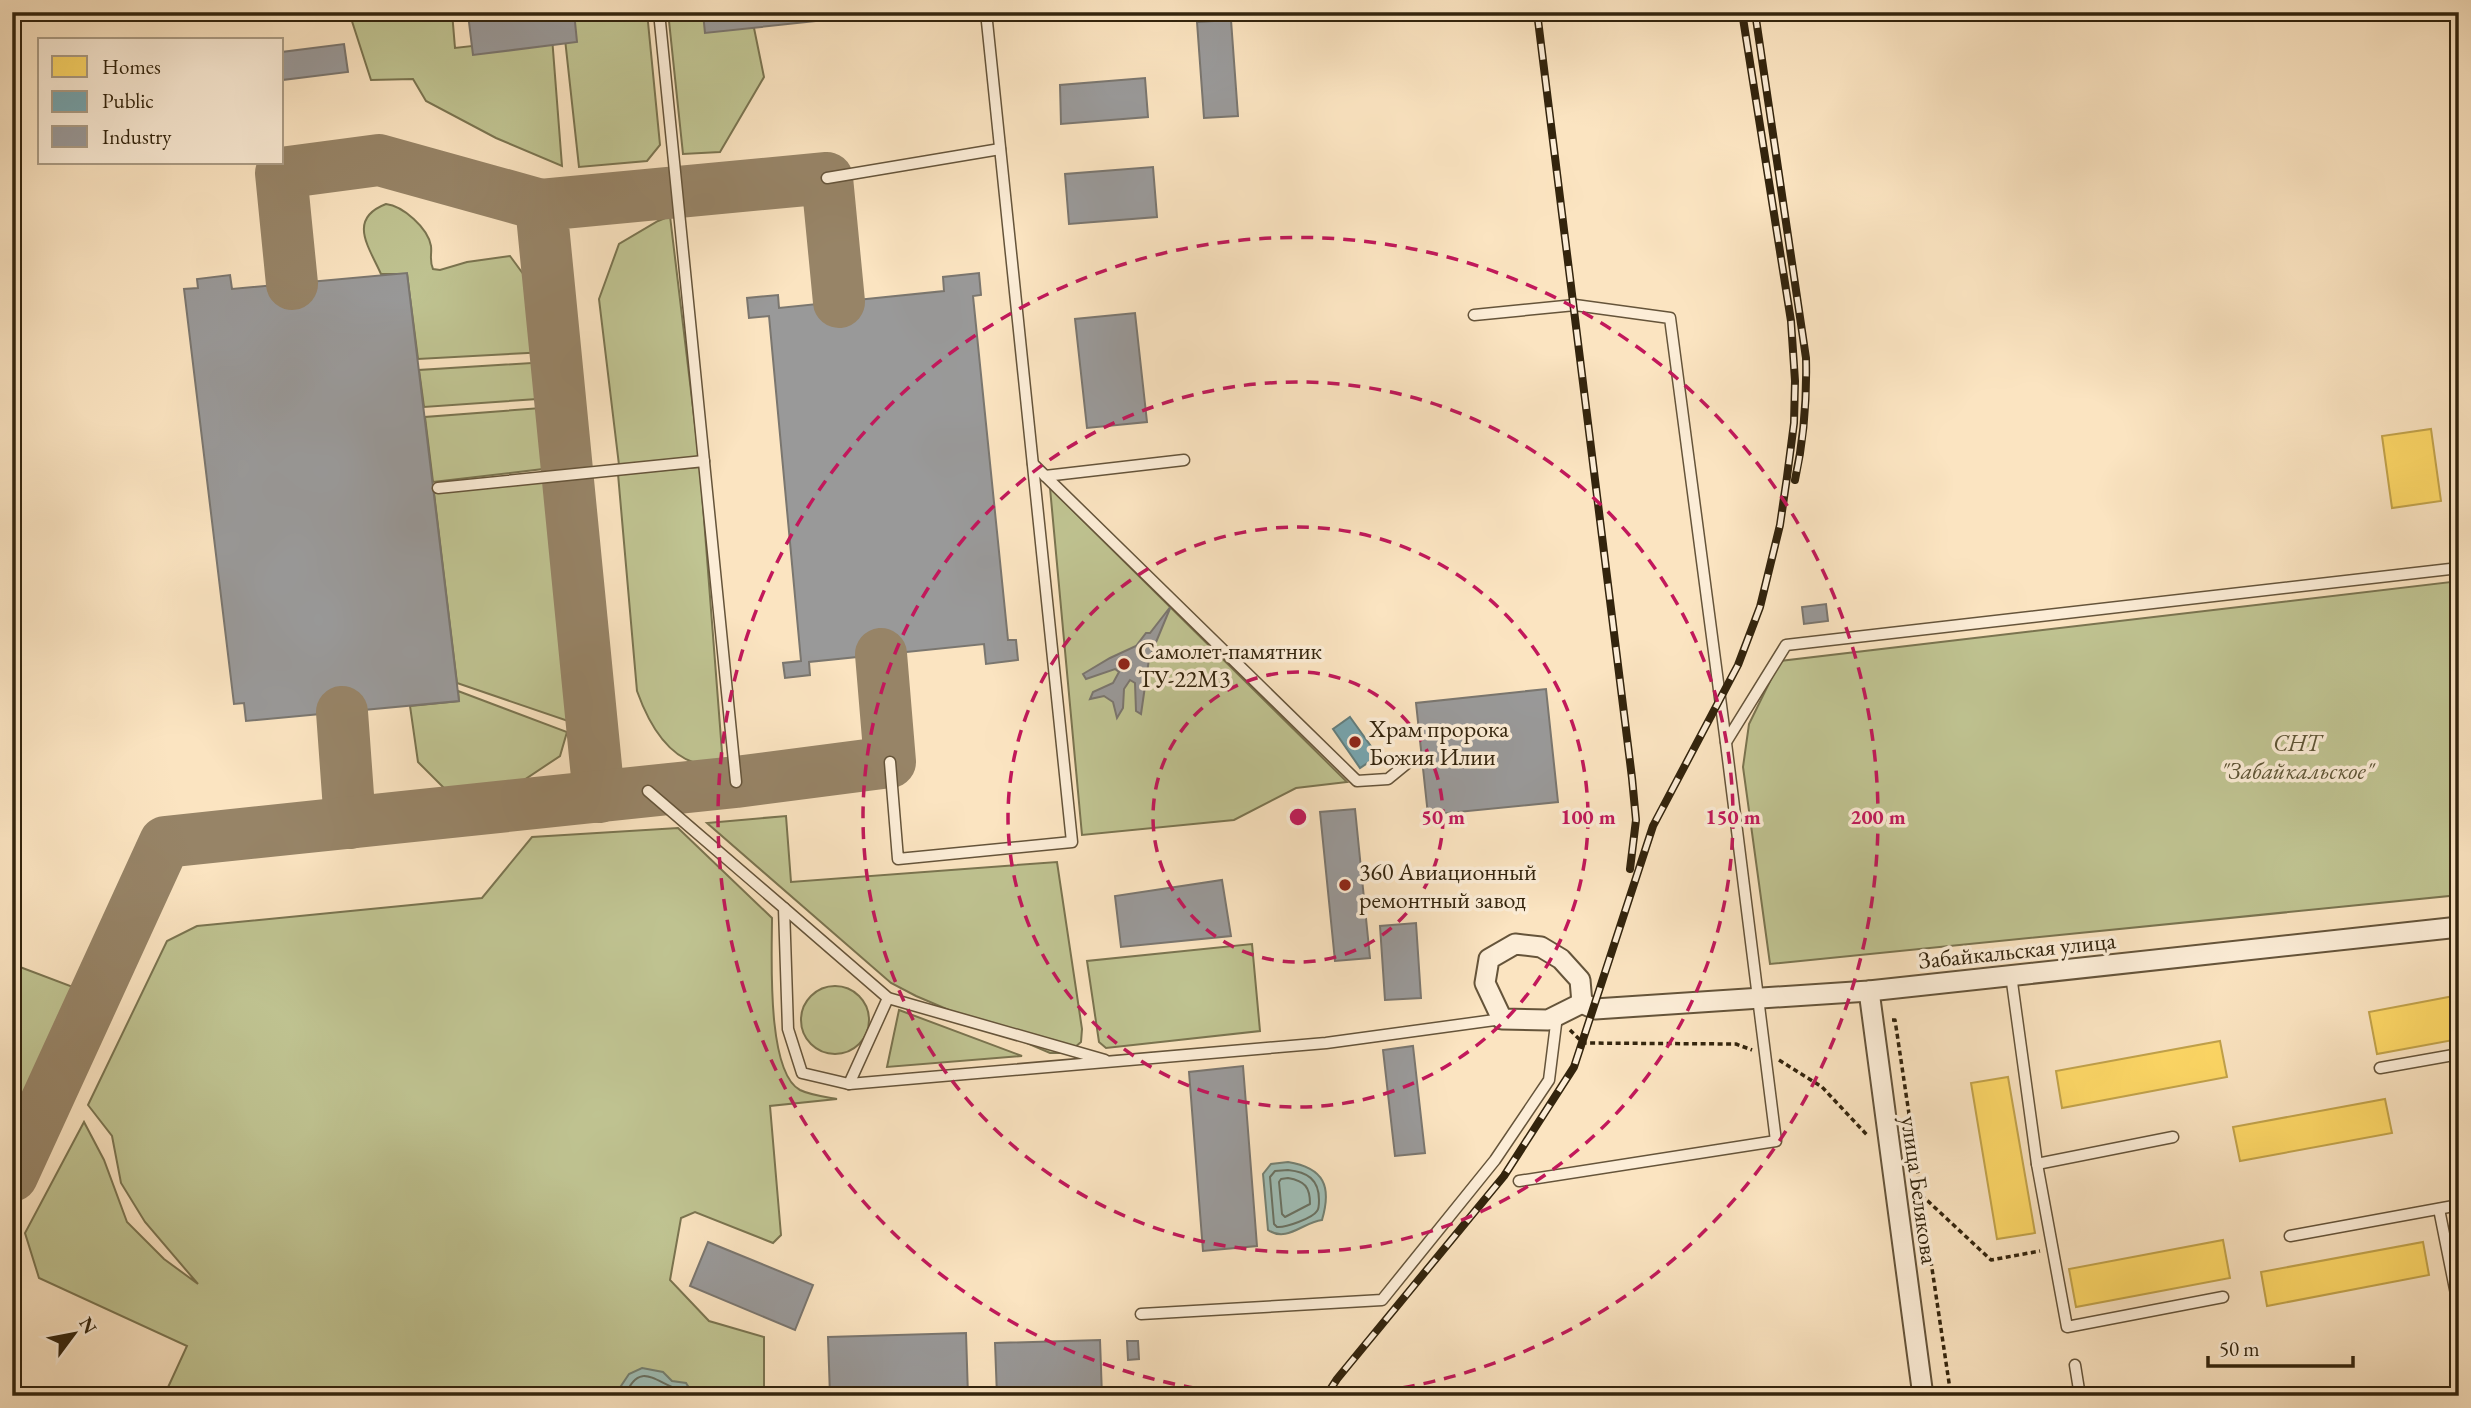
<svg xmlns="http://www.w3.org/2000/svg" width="2471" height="1408" font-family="'EB Garamond',serif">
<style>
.green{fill:#c0c492;stroke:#7a7450;stroke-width:2}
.water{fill:#9fbeb6;stroke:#748072;stroke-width:2}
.homes{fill:#ffd966;stroke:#c2a34b;stroke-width:2}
.public{fill:#76a5af;stroke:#627e7e;stroke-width:2}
.industry{fill:#999;stroke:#7a766f;stroke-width:2}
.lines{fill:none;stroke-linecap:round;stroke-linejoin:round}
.shore{stroke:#697162;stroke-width:2}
.taxiway{stroke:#978467;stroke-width:52}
.service-casing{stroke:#65543a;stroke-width:13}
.minor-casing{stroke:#65543a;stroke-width:23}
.path{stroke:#33240d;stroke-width:3.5;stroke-dasharray:5 3.5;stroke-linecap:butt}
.service{stroke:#fcedd7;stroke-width:10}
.minor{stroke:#fcedd7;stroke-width:19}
.rail-casing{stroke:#33240d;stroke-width:8}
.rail{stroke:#fcedd7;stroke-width:5;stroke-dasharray:16;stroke-linecap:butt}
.ring{fill:none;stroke:#c2185b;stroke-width:3.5;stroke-dasharray:12 9}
.poi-dot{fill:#8f2418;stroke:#fcedd7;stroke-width:2.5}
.labels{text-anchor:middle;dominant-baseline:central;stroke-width:7;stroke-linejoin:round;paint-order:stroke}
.poi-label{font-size:24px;fill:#33240d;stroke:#fcedd7;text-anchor:start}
.park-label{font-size:24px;font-style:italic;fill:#5d5435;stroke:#fcedd7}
.street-label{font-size:24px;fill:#33240d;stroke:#fcedd7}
.centre{fill:#c2185b;stroke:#fcedd7;stroke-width:3.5}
.ring-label{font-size:21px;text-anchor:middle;font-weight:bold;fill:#c2185b;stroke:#fcedd7;stroke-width:7;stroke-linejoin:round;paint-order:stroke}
</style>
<rect width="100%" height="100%" fill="#fbe4c1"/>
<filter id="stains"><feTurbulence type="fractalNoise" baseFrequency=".00286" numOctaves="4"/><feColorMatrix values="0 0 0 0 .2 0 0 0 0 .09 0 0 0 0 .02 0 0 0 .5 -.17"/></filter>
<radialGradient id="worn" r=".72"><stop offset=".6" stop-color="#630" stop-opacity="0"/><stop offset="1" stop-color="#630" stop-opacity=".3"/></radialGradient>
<g class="green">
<polygon points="349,12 452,12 455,48 552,37 562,166 496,138 426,101 413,79 371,80"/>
<polygon points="569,12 647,12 660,145 647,161 579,167 565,39"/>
<polygon points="675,12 715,12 754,28 764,77 720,152 683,154 669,21"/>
<path d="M386 204C403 206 428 228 431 246 432 255 429 260 433 269L440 270 467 262 510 256 543 301 547 352 418 359 407 274H381C369 247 347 219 386 204Z"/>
<polygon points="670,216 699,458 619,465 599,299 619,244 658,221"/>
<polygon points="548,362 552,398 424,407 419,370"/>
<polygon points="554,407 558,460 549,461 543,469 433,482 425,417"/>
<path d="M700 467 723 765C715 764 703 765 695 763 664 753 647 719 637 691L618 474Z"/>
<polygon points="542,479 550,489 561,489 578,704 571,722 457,683 434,493"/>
<polygon points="1050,488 1347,782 1296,788 1234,820 1082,835"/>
<polygon points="2459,581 2459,895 1770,964 1743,767 1749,724 1780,661"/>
<polygon points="458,691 567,732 560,756 515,786 447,791 418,762 410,706 459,701"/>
<polygon points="786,816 791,882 1057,862 1082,1029 1081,1042 1068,1053 1050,1053 916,996 891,983 707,823"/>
<path d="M678 828 772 918C772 953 766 1072 800 1090 810 1095 826 1097 837 1099L770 1106 781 1235 773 1243 695 1212 681 1218 670 1280 709 1321 764 1337V1396H164L187 1346 39 1278 25 1233 84 1122 104 1160 127 1222 164 1259 198 1284 145 1222 121 1183 112 1136 88 1105 167 941 197 926 482 898 532 837Z"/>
<polygon points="1252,944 1260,1031 1106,1048 1099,1042 1087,961"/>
<polygon points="12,964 73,987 12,1117"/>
<circle cx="835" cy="1020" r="34"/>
<polygon points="899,1010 1022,1056 887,1067"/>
</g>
<g class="water">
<path d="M1288 1162C1324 1168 1332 1186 1322 1220 1303 1222 1287 1243 1268 1230L1263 1174 1271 1164Z"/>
<polygon points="642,1368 663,1372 672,1381 686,1383 694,1396 618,1396 617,1392 629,1374"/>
</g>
<g class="homes">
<polygon points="2431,429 2441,501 2392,508 2382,436"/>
<polygon points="2459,995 2459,1039 2377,1054 2369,1012"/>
<polygon points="2220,1041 2227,1077 2062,1108 2056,1071"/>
<polygon points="2008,1077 2035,1233 1997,1239 1971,1083"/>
<polygon points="2385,1099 2392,1133 2240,1161 2233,1127"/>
<polygon points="2223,1240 2230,1278 2076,1307 2069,1269"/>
<polygon points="2423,1242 2429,1275 2267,1306 2261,1272"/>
</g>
<polygon class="public" points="1350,717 1378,756 1360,768 1333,729"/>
<g class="industry">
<polygon points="481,12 574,12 577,42 473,55 468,14"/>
<polygon points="715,12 900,12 705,33 703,13"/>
<polygon points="1231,20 1238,116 1204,118 1197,22"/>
<polygon points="344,44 348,72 282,80 282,52"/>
<polygon points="1145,78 1148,117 1061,124 1060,85"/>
<polygon points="1153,167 1157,217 1069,224 1065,174"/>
<polygon points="407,273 459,701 246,721 244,703 234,704 184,289 198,288 197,279 230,275 232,289"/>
<polygon points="979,273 981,295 973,296 1008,640 1016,640 1018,660 986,664 984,644 809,662 810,675 785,678 783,663 801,661 769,316 749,318 747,298 778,295 779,308 944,291 943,277"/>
<polygon points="1135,313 1147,422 1087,428 1075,319"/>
<polygon points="1826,604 1828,621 1804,624 1802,607"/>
<polygon points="1171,606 1149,659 1141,714 1136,711 1135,683 1130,680 1124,689 1123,708 1117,718 1113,702 1104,696 1090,699 1093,692 1113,683 1119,672 1115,669 1086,679 1083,674 1110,658 1136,646 1146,633 1150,633"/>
<polygon points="1546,689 1558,802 1428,815 1416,703"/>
<polygon points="1355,809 1370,958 1335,961 1320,812"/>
<polygon points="1222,880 1231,936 1121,947 1115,896"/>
<polygon points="1416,923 1421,998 1385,1000 1380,926"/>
<polygon points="1413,1046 1425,1153 1395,1156 1383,1050"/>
<polygon points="1243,1066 1257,1246 1203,1251 1189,1072"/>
<polygon points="708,1242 813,1285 795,1330 690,1286"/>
<polygon points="966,1333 968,1396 830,1396 828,1337"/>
<polygon points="1100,1340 1102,1396 997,1396 995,1343"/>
<polygon points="1127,1341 1138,1341 1139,1359 1128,1360"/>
</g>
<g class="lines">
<g class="shore">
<path d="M1288 1170C1307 1172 1319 1179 1319 1200 1319 1203 1319 1209 1317 1211 1313 1218 1285 1228 1277 1227L1274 1224 1270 1177 1275 1171Z"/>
<path d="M1288 1178C1305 1181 1310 1187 1310 1204L1285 1217 1282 1214 1279 1182 1281 1179Z"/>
<path d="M625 1396C640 1358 658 1385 681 1390L686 1396"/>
</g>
<g class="taxiway">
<polyline points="292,284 281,173 379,160 541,205"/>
<polyline points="342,712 350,823"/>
<polyline points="599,797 541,205 827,178 839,302"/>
<polyline points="12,1176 165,842 736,782 890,762 881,654"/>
</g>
<g class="service-casing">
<g id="service">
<polyline points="659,12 736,782"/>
<polyline points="827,178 1000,149"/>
<polyline points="1474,315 1575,305 1670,318 1726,743 1776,1141 1519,1181"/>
<polyline points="1033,464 1357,781 1388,779 1410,761"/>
<polyline points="1045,476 1184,460"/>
<polyline points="438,488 704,461"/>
<polyline points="1726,742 1786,645 2459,568"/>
<polyline points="890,762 898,859 1072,842 986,12"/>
<polyline points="648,791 784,908 788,1029 802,1073 849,1084 1326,1043 1502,1019"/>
<polyline points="784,908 888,998 1105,1060"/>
<polyline points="2011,975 2037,1164 2067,1327 2223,1297"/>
<polyline points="2380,1068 2459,1054"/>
<polyline points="849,1084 888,998"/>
<polyline points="2037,1164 2173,1137"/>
<polyline points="2439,1209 2459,1309"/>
<polyline points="2290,1236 2459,1205"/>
<polyline points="1141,1314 1382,1300 1495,1160 1549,1080 1557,1016"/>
<polyline points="2075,1365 2080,1396"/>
</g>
</g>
<g class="minor-casing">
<g id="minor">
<polygon points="1515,944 1541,947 1561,959 1580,980 1582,1003 1548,1020 1502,1019 1485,983 1489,959"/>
<polyline points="1869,991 1923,1396"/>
<polyline points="1582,1003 1595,1009 1869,991 2459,927"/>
</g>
</g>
<g class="path">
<polyline points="1892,1020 1895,1020 1951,1396"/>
<polyline points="1570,1030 1583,1043 1736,1044 1752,1050"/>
<polyline points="1779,1060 1822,1087 1868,1136"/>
<polyline points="1915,1189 1991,1260 2040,1251"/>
</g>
<use href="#service" class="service"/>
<use href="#minor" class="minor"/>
<g class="rail-casing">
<g id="rail">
<polyline points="1537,12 1632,778 1636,820 1630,869"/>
<path d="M1755 12 1806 358C1807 400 1804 439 1795 480"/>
<polyline points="1326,1396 1337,1379 1504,1176 1574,1067 1653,826 1738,665 1760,607 1780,525 1787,477 1794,423 1795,381 1791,321 1742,12"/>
</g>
</g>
<use href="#rail" class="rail"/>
</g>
<g class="ring">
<circle cx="1298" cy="817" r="145"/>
<circle cx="1298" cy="817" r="290"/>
<circle cx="1298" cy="817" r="435"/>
<path d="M1258 1396A580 580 0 1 1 1338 1396"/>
</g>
<g class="poi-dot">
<circle cx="1124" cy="664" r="7"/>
<circle cx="1355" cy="742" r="7"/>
<circle cx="1345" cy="885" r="7"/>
</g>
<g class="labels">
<g class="poi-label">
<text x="1138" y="650">Самолет-памятник<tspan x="1138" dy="28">ТУ-22М3</tspan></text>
<text x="1369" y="728">Храм пророка<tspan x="1369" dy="28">Божия Илии</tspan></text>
<text x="1359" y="871">360 Авиационный<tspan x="1359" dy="28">ремонтный завод</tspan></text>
</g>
<g class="park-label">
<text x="2297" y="742">СНТ<tspan x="2297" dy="28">"Забайкальское"</tspan></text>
</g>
<g class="street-label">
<text transform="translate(2017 950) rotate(-6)">Забайкальская улица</text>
<text transform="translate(1920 1190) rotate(82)">улица Белякова</text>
</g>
</g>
<circle cx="1298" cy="817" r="10" class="centre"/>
<g class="ring-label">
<text x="1443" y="824">50 m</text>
<text x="1588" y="824">100 m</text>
<text x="1733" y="824">150 m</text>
<text x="1878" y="824">200 m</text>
</g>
<rect width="2471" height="1408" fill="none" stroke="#fbe4c1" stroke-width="42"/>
<rect x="14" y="14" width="2443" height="1380" fill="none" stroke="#33240d" stroke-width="3.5"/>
<rect x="21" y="21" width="2429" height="1366" fill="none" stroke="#33240d" stroke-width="2"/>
<rect x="38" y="38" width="245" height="126" fill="#fcedd7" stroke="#ac9d86" stroke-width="2"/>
<rect x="52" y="56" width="35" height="21" fill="#ffd966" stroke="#ac9d86" stroke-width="2"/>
<text x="102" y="74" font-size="21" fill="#33240d">Homes</text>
<rect x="52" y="91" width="35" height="21" fill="#76a5af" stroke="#ac9d86" stroke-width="2"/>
<text x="102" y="108" font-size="21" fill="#33240d">Public</text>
<rect x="52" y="126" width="35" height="21" fill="#999999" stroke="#ac9d86" stroke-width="2"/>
<text x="102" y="144" font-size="21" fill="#33240d">Industry</text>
<g transform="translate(74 1334) rotate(58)" stroke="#fcedd7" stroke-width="5" paint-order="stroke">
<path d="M0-5L12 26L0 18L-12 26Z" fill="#33240d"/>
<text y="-10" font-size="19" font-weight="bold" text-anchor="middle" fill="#33240d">N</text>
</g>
<path d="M2208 1356v10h145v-10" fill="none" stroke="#33240d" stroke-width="3.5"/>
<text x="2219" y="1356" font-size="21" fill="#33240d" stroke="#fcedd7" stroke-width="5" paint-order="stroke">50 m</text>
<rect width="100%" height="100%" filter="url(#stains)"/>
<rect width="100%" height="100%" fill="url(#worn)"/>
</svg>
